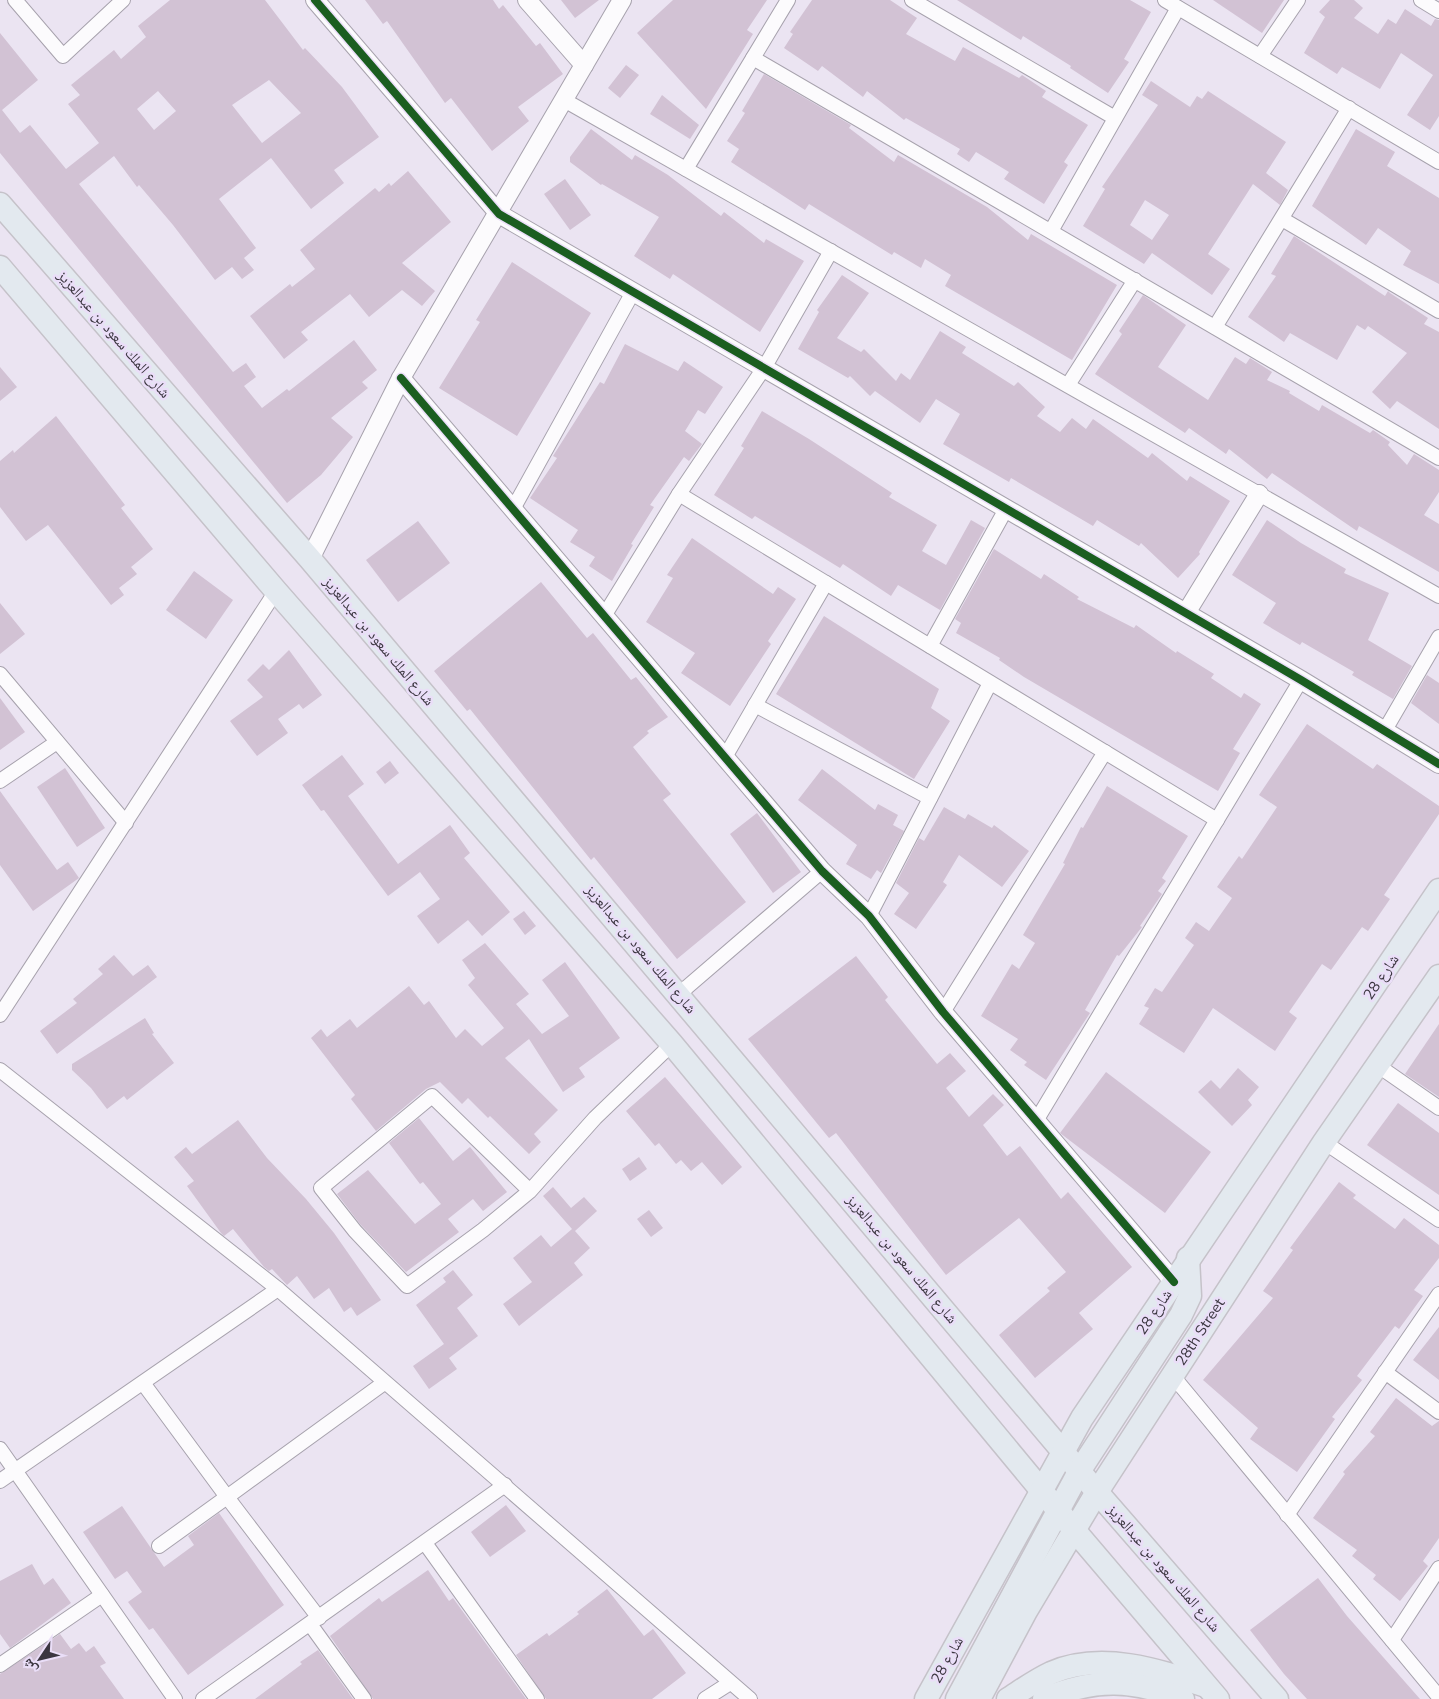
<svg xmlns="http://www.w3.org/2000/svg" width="1439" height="1699" font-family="'Nunito Sans','Noto Naskh Arabic',sans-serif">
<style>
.building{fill:#d2c2d4;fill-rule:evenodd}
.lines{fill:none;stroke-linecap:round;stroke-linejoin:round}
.minor-casing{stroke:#a7a2ad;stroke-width:16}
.tertiary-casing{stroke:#a7a2ad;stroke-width:20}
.primary-casing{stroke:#c5c2c9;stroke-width:25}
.minor{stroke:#fcfbfd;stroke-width:14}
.tertiary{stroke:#fcfbfd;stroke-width:18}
.primary{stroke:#e3e9ef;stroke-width:22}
.cycleway-casing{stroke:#eadef8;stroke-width:11}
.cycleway{stroke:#1b5e20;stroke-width:8}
.labels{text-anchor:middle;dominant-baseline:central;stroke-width:5;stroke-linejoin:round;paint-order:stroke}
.street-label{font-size:15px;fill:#3b3640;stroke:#eadef8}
</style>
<rect width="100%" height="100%" fill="#ebe4f2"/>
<g class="building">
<path d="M170 0H265L303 50 305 48 342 87 379 137 334 170 344 183 311 209 271 158 219 199 256 248 244 258 254 270 242 279 232 267 215 280 173 225 139 185 137 187 114 156 79 184 233 372 246 363 256 377 244 386 262 408 287 389 289 391 354 340 377 370 362 382 368 388 331 418 353 437 321 475 287 503 0 153V33L38 80 2 110 20 133 30 125 66 169 99 143 68 104 80 95 71 85 114 50 121 59 146 37 138 26ZM269 80 301 113 262 143 232 105ZM158 91 176 111 154 130 137 109Z"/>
<polygon points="365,0 493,0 499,9 503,5 536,46 540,43 563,74 518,107 529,121 492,151 451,98 445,103 387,21 383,24"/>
<polygon points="561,0 599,0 575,18"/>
<polygon points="673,0 767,0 747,30 753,34 706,109 637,33"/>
<polygon points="812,0 890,0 917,18 906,34 955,61 963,47 1019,78 1022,75 1046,91 1042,97 1088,125 1064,162 1068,165 1044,204 1004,179 1009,172 976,152 969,162 957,154 960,149 906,118 904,120 867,91 863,97 822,66 818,71 784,48 793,34 790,32"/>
<polygon points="957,0 1130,0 1151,12 1124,59 1129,62 1108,93 1070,68 1071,66 1023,36 1021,40"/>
<polygon points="1213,0 1284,0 1262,33"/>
<polygon points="1330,0 1354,0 1363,8 1354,18 1378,34 1388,19 1396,24 1405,9 1431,26 1435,19 1439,20 1439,116 1430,130 1407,115 1433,75 1401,53 1380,89 1342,67 1337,74 1304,53 1325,17 1319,12"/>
<polygon points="626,65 639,75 620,98 608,88"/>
<polygon points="764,74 851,125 849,128 894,162 898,155 987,207 1028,240 1031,234 1117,285 1072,360 945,286 951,275 925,259 921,268 894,252 892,255 809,204 805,210 731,162 739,149 727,141 745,113 742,111"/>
<path d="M1151 81 1190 107 1197 96 1202 99 1208 91 1286 142 1266 173 1288 190 1280 205 1253 184 1208 254 1230 269 1212 295 1152 253 1144 264 1083 226 1105 189 1102 187 1158 105 1142 95ZM1145 200 1169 215 1152 240 1130 225Z"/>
<polygon points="662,95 699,125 690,139 650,114"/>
<polygon points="591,129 632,160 635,155 668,175 721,216 724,212 764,243 766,239 804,261 760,332 673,274 670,279 634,256 659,217 602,184 601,185 570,162 570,157"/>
<polygon points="1356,129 1395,152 1387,166 1439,198 1439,284 1403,265 1411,251 1378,228 1366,245 1312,206"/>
<polygon points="408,171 451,222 402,263 435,291 422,306 402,290 369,317 350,294 301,332 308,340 284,359 250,316 290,284 292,287 315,269 300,250 375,188 379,192 389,183 391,186"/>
<polygon points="565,179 591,215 570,230 544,194"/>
<polygon points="1294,236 1385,296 1388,291 1390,293 1428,318 1424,324 1439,332 1439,429 1397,401 1390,409 1372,392 1407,353 1368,326 1365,330 1357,325 1337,360 1290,333 1284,342 1248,317 1276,276 1271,274"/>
<polygon points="512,262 591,313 517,436 439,388 480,322 476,320"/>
<polygon points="842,275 869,293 837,338 861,352 864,349 896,381 901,373 910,380 940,331 966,347 962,353 1014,386 1018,382 1045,407 1037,416 1060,432 1072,418 1086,429 1093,419 1148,458 1152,453 1187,481 1190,476 1230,501 1199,552 1200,554 1178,578 1141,543 1139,546 1097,520 1093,526 1011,478 1009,482 943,444 960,414 936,399 920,423 875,391 870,396 850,376 848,378 798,349 819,312 817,310"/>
<polygon points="1143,295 1186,325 1158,367 1208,400 1235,357 1246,364 1250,358 1272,372 1267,380 1290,391 1289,393 1319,411 1322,405 1370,433 1373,430 1390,442 1388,445 1407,465 1414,454 1439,470 1439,492 1424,515 1439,524 1439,572 1359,526 1357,531 1272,473 1267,479 1229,449 1226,454 1189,428 1185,433 1095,374 1122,334 1119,331"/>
<polygon points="625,344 678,371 684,361 723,387 705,414 698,410 685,431 702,444 689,461 684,457 650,505 654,507 631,544 633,545 612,581 589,566 595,557 570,542 578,530 530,498 557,458 553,456 600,382 604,384"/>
<polygon points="0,367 17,387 0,401"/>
<polygon points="762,411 809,439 892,493 889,497 937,525 922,551 946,565 971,520 985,528 940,610 898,585 891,596 843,564 840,568 755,516 752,519 714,495 744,448 741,446"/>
<polygon points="56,416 125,505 121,508 153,549 131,567 137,574 119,588 124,595 111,605 48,525 26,541 0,507 0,461 13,450 14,453"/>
<polygon points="1267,520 1301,543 1346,569 1344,573 1389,593 1368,640 1412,666 1393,699 1352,675 1354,672 1302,642 1300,645 1263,623 1276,603 1232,575"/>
<polygon points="418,521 450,563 398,602 366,560"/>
<polygon points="692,538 773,594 778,587 796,599 768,641 771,644 730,706 681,673 695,653 646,622 673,578 667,575"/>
<polygon points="994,549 1041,579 1044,574 1079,597 1077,599 1134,628 1136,625 1176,653 1177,651 1214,674 1211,678 1241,698 1244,693 1261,704 1233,749 1240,753 1218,791 1024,677 999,660 1000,658 956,633 961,623 955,619"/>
<polygon points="194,571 233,600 206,639 166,610"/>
<polygon points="541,582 587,638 593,633 631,680 636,677 668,717 647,731 649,733 633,747 671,794 663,800 746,902 677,959 594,857 591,860 470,709 467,711 434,671"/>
<polygon points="0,603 25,634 0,654"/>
<polygon points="824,616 939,689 931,708 950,721 914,779 776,694"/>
<polygon points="289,650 322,695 303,709 299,704 278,719 288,733 257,756 230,721 263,697 247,680 263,664 269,670"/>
<polygon points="1427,675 1439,683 1439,724 1411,703"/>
<polygon points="0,698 25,732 0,750"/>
<polygon points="1307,724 1373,769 1377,764 1439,806 1439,814 1384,895 1390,899 1368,931 1362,927 1331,970 1322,964 1289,1012 1297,1018 1275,1051 1213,1008 1184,1053 1139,1024 1149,1008 1144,1006 1155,988 1162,992 1194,945 1185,938 1196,922 1209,931 1232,898 1217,887 1239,856 1242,859 1277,807 1259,795"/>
<polygon points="342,755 364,784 348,796 398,864 450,825 470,853 464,858 510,912 482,936 468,920 438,944 417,916 440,899 420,872 388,896 324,810 321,811 302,785"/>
<polygon points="390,761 399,773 385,784 376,772"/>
<polygon points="65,768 105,828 77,847 37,787"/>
<polygon points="822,769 875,810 878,804 898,815 893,825 904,831 881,873 877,870 871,879 846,864 857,845 798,800"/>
<polygon points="1107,786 1188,836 1162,878 1166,881 1158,891 1162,894 1140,926 1142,927 1119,956 1117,955 1085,1010 1090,1013 1046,1080 1024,1065 1027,1062 1010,1050 1018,1039 981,1016 1012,964 1019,969 1035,943 1023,935 1065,864 1063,863 1081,827 1083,828"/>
<polygon points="0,791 57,870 68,862 79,878 33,911 0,865"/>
<polygon points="944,807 965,819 968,814 992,828 994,825 1029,851 1002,887 959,855 943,882 947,885 916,929 894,914 909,893 896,883 919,838 924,841"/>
<polygon points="757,813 801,872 773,893 730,834"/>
<polygon points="524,911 536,926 525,935 513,919"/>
<polygon points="485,943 529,994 516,1004 542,1034 569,1016 542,980 565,962 620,1038 579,1068 585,1077 563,1092 529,1039 505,1058 558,1110 534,1134 541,1142 529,1154 490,1116 488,1118 468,1098 462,1104 440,1082 426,1089 376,1131 351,1099 355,1095 311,1038 321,1029 327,1037 350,1019 357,1028 409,986 424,1005 429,1001 456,1038 465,1029 482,1046 504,1028 468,985 475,978 462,960"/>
<polygon points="114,955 133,976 148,965 157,977 57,1054 40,1031 77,1003 73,999 103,974 98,969"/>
<polygon points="856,956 888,997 885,1000 937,1064 950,1053 966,1071 946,1088 969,1117 993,1094 1004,1105 983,1125 1007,1156 1020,1146 1061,1199 1068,1192 1132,1267 1079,1313 1093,1329 1035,1378 999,1335 1050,1291 1047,1288 1066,1272 1019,1218 946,1275 836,1133 829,1138 748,1039"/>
<polygon points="145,1018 154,1033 152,1034 174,1063 127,1100 124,1096 107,1109 91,1088 72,1070 72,1064"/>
<polygon points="1439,1024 1439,1097 1405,1074"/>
<polygon points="1238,1068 1259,1087 1248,1100 1252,1105 1232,1126 1198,1092 1211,1080 1220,1089"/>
<polygon points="1106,1072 1211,1152 1165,1213 1060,1133"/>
<polygon points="665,1077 742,1167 722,1185 702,1162 691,1171 681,1160 676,1164 659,1143 655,1146 626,1111"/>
<polygon points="1398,1103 1439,1133 1439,1195 1367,1145"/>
<polygon points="419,1118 453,1161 470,1147 507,1192 483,1211 473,1199 448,1219 459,1232 406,1272 360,1224 337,1194 368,1170 415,1224 441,1204 423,1182 420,1184 389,1143"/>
<polygon points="238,1120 267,1158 306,1199 334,1233 381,1300 357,1316 351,1307 344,1312 329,1288 314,1299 297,1276 287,1285 272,1269 269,1271 264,1267 233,1229 224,1236 221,1233 187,1186 194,1181 174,1157 186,1147 192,1154"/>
<polygon points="639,1157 647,1169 630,1181 622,1169"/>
<polygon points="1339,1182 1356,1195 1353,1198 1395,1229 1404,1218 1439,1245 1439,1258 1414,1290 1423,1296 1399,1329 1395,1326 1357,1376 1362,1380 1332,1417 1335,1419 1297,1472 1250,1439 1258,1428 1203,1380 1273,1298 1263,1291 1293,1250 1290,1248"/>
<polygon points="553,1187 571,1208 584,1197 597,1211 575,1231 590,1248 574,1263 583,1275 519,1326 503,1304 532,1282 513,1258 541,1235 551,1247 572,1229 543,1196"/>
<polygon points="649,1210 663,1228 651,1237 637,1219"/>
<polygon points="453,1270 473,1295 457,1308 478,1336 449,1358 457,1369 429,1389 413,1366 444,1344 416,1305 446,1282 443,1278"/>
<polygon points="1439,1327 1439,1380 1413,1360"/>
<polygon points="1396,1398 1432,1426 1439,1421 1439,1538 1423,1561 1428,1566 1400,1601 1373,1579 1376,1575 1352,1556 1357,1550 1313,1518 1345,1474 1343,1472 1375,1436 1370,1432"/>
<polygon points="506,1505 526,1531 490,1557 471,1532"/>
<polygon points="122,1506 164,1567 194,1545 188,1536 219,1513 284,1605 188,1675 153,1628 149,1630 128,1602 142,1592 127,1571 115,1579 83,1532"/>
<polygon points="32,1564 44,1585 53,1578 71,1603 10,1648 0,1634 0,1581"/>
<polygon points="428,1570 449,1601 453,1598 526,1699 373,1699 330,1636 379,1598 382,1602"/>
<polygon points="1318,1578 1347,1616 1420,1699 1307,1699 1284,1674 1250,1630"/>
<polygon points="607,1589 644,1636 653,1629 686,1673 652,1699 546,1699 516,1655 547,1633 549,1636 579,1614 577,1612"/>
<polygon points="60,1634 71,1649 79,1643 86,1652 94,1646 106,1663 100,1666 124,1699 0,1699 0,1674"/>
<polygon points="318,1650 353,1699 255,1699 302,1664 300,1662"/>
</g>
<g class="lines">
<g class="minor-casing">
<g id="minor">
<polyline points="15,0 63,56 123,0"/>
<polyline points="912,0 1115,118"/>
<polyline points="1165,0 1439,162"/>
<polyline points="1421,0 1439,11"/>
<polyline points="1260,56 1298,0"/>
<polyline points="753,58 1439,458"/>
<polyline points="564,100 1439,596"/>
<polyline points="686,169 788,0"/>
<polyline points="1282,219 1439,311"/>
<polyline points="1051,231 1178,8"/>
<polyline points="1215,327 1349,108"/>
<polyline points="1068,385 1135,280"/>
<polyline points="679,494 1217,820"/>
<polyline points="513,509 633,292"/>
<polyline points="604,616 679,494 764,368 831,251"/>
<polyline points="930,646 1006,509"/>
<polyline points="0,674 126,823"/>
<polyline points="755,705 930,798"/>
<polyline points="1385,730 1439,637"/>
<polyline points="725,757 826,583"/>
<polyline points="0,781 57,742"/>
<polyline points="869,916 990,683"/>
<polyline points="679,994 822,871"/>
<polyline points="943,1012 1105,752"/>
<polyline points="0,1015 276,591"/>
<polyline points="1377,1065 1439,1108"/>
<polyline points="0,1070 278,1289 750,1699"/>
<polyline points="1036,1121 1301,680"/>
<polyline points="1324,1142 1439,1220"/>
<polyline points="530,1191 432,1096 321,1188 355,1231 407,1286 483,1230 530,1191 595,1118 672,1044"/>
<polyline points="1385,1372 1439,1412"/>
<polyline points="1172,1375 1439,1697"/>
<polyline points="143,1383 227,1497 159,1546"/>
<polyline points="0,1449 175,1699"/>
<polyline points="0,1481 278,1289"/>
<polyline points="1287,1515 1439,1294"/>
<polyline points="425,1543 537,1699"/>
<polyline points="319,1618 227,1497 384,1383"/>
<polyline points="310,1624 364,1699"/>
<polyline points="1392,1640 1439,1568"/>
<polyline points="0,1665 102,1595"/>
<polyline points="203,1699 505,1485"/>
<polyline points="705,1699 730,1683"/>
</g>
</g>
<g class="tertiary-casing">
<g id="tertiary">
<polyline points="315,0 499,214 1301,680 1439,764"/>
<polyline points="527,0 584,65"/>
<polyline points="401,378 822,871 869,916 943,1012 1174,1282"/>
<polyline points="310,559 401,378 622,0"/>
<polyline points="1186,613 1259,494"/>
</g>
</g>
<g class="primary-casing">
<g id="primary">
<polyline points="0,204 310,559 1097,1492 1277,1699"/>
<polyline points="0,267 276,591 672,1044 1075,1531 1218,1699"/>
<polyline points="926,1699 1082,1418 1439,890"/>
<polyline points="957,1699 1080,1470 1181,1315 1190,1296 1188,1258"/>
<polyline points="979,1699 1026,1611 1097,1492 1324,1142 1439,976"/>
<path d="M1008 1699C1022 1690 1036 1680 1051 1673 1101 1651 1158 1670 1206 1686"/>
<path d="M1044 1699C1095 1678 1133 1679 1183 1699"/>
</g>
</g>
<use href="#minor" class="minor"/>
<use href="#tertiary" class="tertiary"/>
<use href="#primary" class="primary"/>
<g class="cycleway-casing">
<g id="cycleway">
<polyline points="315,0 499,214 1301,680 1439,764"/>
<polyline points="401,378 822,871 869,916 943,1012 1174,1282"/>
</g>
</g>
<use href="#cycleway" class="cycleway"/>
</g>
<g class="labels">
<g class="street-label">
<text transform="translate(114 334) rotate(49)">شارع الملك سعود بن عبدالعزيز</text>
<text transform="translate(379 641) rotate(50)">شارع الملك سعود بن عبدالعزيز</text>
<text transform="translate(641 949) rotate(50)">شارع الملك سعود بن عبدالعزيز</text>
<text transform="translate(1381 977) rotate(-56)">شارع 28</text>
<text transform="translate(902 1259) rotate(50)">شارع الملك سعود بن عبدالعزيز</text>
<text transform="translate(1154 1312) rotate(-56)">شارع 28</text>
<text transform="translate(1200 1332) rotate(-57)">28th Street</text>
<text transform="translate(1164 1568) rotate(49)">شارع الملك سعود بن عبدالعزيز</text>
<text transform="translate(947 1660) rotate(-61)">شارع 28</text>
</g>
</g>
<g transform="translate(40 1659) rotate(235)" stroke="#eadef8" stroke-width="4" paint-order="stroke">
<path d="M0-4L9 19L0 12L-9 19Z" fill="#3b3640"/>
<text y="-8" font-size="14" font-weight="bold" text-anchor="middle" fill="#3b3640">ش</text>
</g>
</svg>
